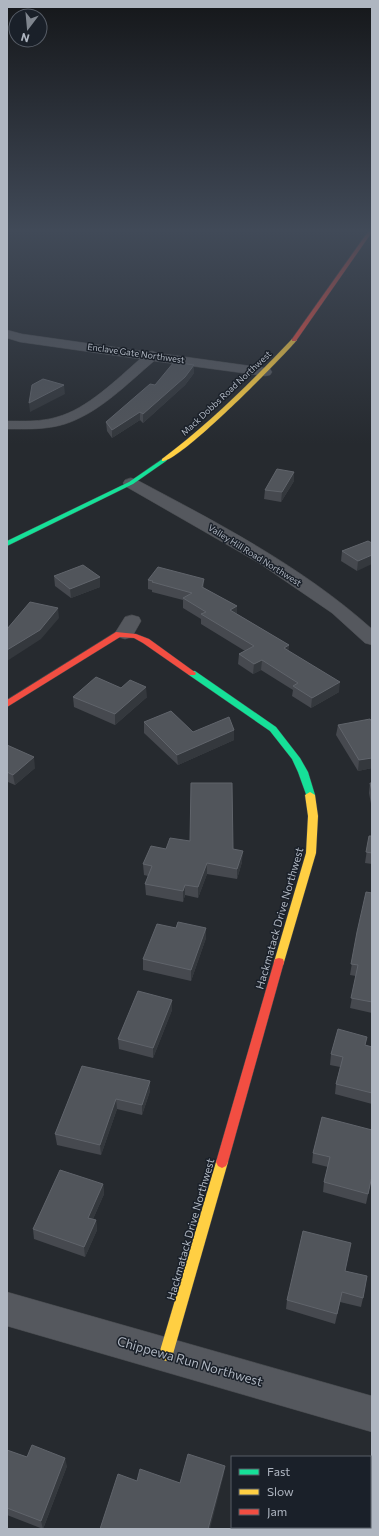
<svg xmlns="http://www.w3.org/2000/svg" width="379" height="1536" font-family="Commissioner,sans-serif">
<style>
.lines{fill:none;stroke-linecap:round;stroke-linejoin:round}
.street-casing{stroke:#43464a;stroke-width:1}
.fast-casing{stroke:#43464a;stroke-width:1}
.slow-casing{stroke:#43464a;stroke-width:1}
.jam-casing{stroke:#43464a;stroke-width:1}
.street{fill:#55585e;fill-rule:evenodd}
.fast{fill:#16e098;fill-rule:evenodd}
.slow{fill:#ffcf43;fill-rule:evenodd}
.jam{fill:#f24e42;fill-rule:evenodd}
.wall{fill:#46494f}
.shaded-wall{fill:#34383d}
.building{fill:#51555b;stroke:#60646b}
.labels{text-anchor:middle;dominant-baseline:central;stroke-width:3;stroke-linejoin:round;paint-order:stroke}
.far-street-label{font-size:9px;fill:#afb6c1;stroke:#1a2029}
.street-label{font-size:11px;fill:#afb6c1;stroke:#1a2029}
.near-street-label{font-size:13px;fill:#afb6c1;stroke:#1a2029}
</style>
<rect width="100%" height="100%" fill="#262a2f"/>
<g class="lines">
<g class="street-casing">
<g id="street">
<path d="M7 330 22 334 149 352 152 351 157 353 265 368 270 369 272 372 270 375 265 376 154 361C127 384 99 413 65 424 46 430 26 429 7 429V421C23 421 41 422 57 417 87 409 117 379 140 359L20 342 7 338Z"/>
<path d="M131 478 137 480C218 523 303 567 372 629V645L365 643 332 613 259 563 125 486 123 483 125 480Z"/>
<polygon points="132,615 139,617 141,621 132,637 125,639 118,637 115,633 125,617"/>
<polygon points="7,1292 372,1396 372,1432 7,1326"/>
</g>
</g>
<g class="fast-casing">
<g id="fast">
<polygon points="164,458 167,460 166,461 133,484 7,546 7,541 129,482"/>
<polygon points="189,671 195,671 276,727 300,758 308,772 315,795 313,797 307,797 298,772 292,759 270,731 189,675 188,673"/>
</g>
</g>
<g class="slow-casing">
<g id="slow">
<path d="M292 339 297 340C282 358 179 463 162 461V459C210 423 251 382 292 339Z"/>
<polygon points="310,792 315,795 318,816 316,853 284,962 283,965 279,966 275,965 274,962 306,853 308,816 305,795"/>
<polygon points="222,1156 226,1158 228,1162 173,1354 171,1359 166,1361 161,1359 159,1354 216,1162 218,1158"/>
</g>
</g>
<g class="jam-casing">
<g id="jam">
<polygon points="370,229 372,229 372,232 296,341 292,341 292,339"/>
<polygon points="116,632 136,634 149,639 196,673 195,675 189,675 143,643 134,638 120,637 7,707 7,700"/>
<polygon points="279,958 283,959 284,962 228,1162 226,1166 222,1168 218,1166 216,1162 274,962 275,959"/>
</g>
</g>
<use href="#street" class="street"/>
<use href="#fast" class="fast"/>
<use href="#slow" class="slow"/>
<use href="#jam" class="jam"/>
</g>
<g class="wall">
<polygon points="194,373 185,385 143,423 140,420 112,438 107,431 106,422 155,385"/>
<polygon points="294,472 294,481 281,502 264,499 265,490"/>
<polygon points="368,541 357,571 341,561 342,551"/>
<polygon points="54,576 100,577 100,587 71,598 55,586"/>
<polygon points="148,580 204,588 237,606 237,614 289,645 288,650 339,692 311,708 292,696 293,690 261,670 253,674 238,664 239,654 245,651 201,624 201,619 183,608 183,600 152,592 152,590 148,589"/>
<polygon points="121,688 147,697 115,725 74,707 73,697"/>
<polygon points="144,722 193,732 234,730 234,740 178,765 144,733"/>
<polygon points="372,722 372,768 358,771 336,735 338,725"/>
<polygon points="7,745 35,768 15,785 8,782 7,783"/>
<polygon points="370,783 372,783 372,809 369,793"/>
<polygon points="369,836 372,836 372,864 365,863"/>
<polygon points="166,849 233,849 242,862 237,879 207,874 198,898 185,895 183,902 146,895 145,884 148,876 144,875 143,864"/>
<polygon points="372,891 372,1013 350,1008 356,976 350,975 357,932"/>
<polygon points="176,928 206,938 191,981 143,970 143,959"/>
<polygon points="172,1000 172,1010 153,1058 119,1049 118,1039"/>
<polygon points="366,1045 372,1047 372,1104 335,1094 336,1084 340,1067 330,1065 331,1054"/>
<polygon points="82,1066 150,1091 142,1115 117,1109 101,1155 57,1145 55,1134"/>
<polygon points="322,1117 372,1176 366,1204 323,1192 324,1182 328,1167 312,1163 313,1153"/>
<polygon points="103,1184 104,1194 93,1219 96,1220 97,1230 85,1257 34,1239 33,1229"/>
<polygon points="346,1271 363,1298 361,1307 340,1302 335,1324 286,1309 287,1300"/>
<polygon points="7,1450 27,1457 67,1466 43,1529 7,1515"/>
</g>
<g class="shaded-wall">
<polygon points="194,365 194,373 185,385 143,423 143,414"/>
<polygon points="64,385 65,394 30,412 29,403"/>
<polygon points="140,412 140,420 112,438 112,430"/>
<polygon points="294,472 294,481 281,502 282,492"/>
<polygon points="372,555 372,564 357,571 358,561"/>
<polygon points="100,577 100,587 71,598 70,589"/>
<polygon points="204,579 204,589 202,587"/>
<polygon points="237,606 237,616 230,610"/>
<polygon points="58,608 59,618 41,639 7,661 7,650"/>
<polygon points="289,645 288,655 284,648"/>
<polygon points="262,660 261,670 253,674 254,664"/>
<polygon points="340,682 339,692 311,708 312,698"/>
<polygon points="146,687 147,697 115,725 115,714"/>
<polygon points="234,730 234,740 178,765 177,755"/>
<polygon points="34,757 35,768 15,785 13,775"/>
<polygon points="372,758 372,768 358,771 359,760"/>
<polygon points="243,851 242,862 237,879 237,869"/>
<polygon points="207,863 207,874 198,898 198,887"/>
<polygon points="185,885 185,895 183,902 183,891"/>
<polygon points="206,928 206,938 191,981 191,970"/>
<polygon points="172,1000 172,1010 153,1058 153,1048"/>
<polygon points="150,1081 150,1091 142,1115 142,1105"/>
<polygon points="116,1099 117,1109 101,1155 100,1145"/>
<polygon points="103,1184 104,1194 89,1228 88,1218"/>
<polygon points="96,1220 97,1230 85,1257 84,1247"/>
<polygon points="65,1458 67,1466 43,1529 41,1521"/>
<polygon points="225,1466 224,1474 210,1529 208,1529"/>
</g>
<g class="building">
<polygon points="174,362 194,365 185,377 143,414 140,412 112,430 106,422 150,384 155,385"/>
<polygon points="43,379 64,385 29,403 32,385"/>
<polygon points="277,469 294,472 282,492 265,490"/>
<polygon points="368,541 372,543 372,555 358,561 342,551"/>
<polygon points="83,565 100,577 70,589 54,576"/>
<polygon points="158,567 204,579 202,587 237,606 230,610 289,645 284,648 340,682 312,698 293,686 298,683 262,660 254,664 239,654 254,646 201,614 206,612 183,598 192,593 152,582 153,581 148,580"/>
<polygon points="30,602 58,608 40,630 7,650 7,629"/>
<polygon points="96,677 121,688 130,680 146,687 115,714 73,697"/>
<polygon points="171,711 193,732 229,717 234,730 177,755 144,722"/>
<polygon points="370,719 372,722 372,758 359,760 338,725"/>
<polygon points="7,745 34,757 13,775 7,772"/>
<polygon points="191,783 232,783 233,849 243,851 237,869 207,863 198,887 185,885 183,891 145,884 152,866 143,864 151,846 166,849 170,838 190,841"/>
<polygon points="370,783 372,783 372,792"/>
<polygon points="369,836 372,836 372,853 366,852"/>
<polygon points="372,891 372,1002 351,998 358,965 351,964 357,932 366,892 372,893"/>
<polygon points="178,922 206,928 191,970 143,959 157,924 176,928"/>
<polygon points="138,991 172,1000 153,1048 118,1039"/>
<polygon points="338,1029 367,1037 365,1045 372,1047 372,1093 336,1084 343,1057 331,1054"/>
<polygon points="82,1066 150,1081 142,1105 116,1099 100,1145 55,1134"/>
<polygon points="322,1117 372,1130 372,1176 368,1194 324,1182 330,1157 313,1153"/>
<polygon points="60,1170 103,1184 88,1218 96,1220 84,1247 33,1229"/>
<polygon points="303,1231 351,1243 345,1271 367,1276 363,1298 342,1292 337,1314 287,1300"/>
<polygon points="32,1445 65,1458 41,1521 7,1508 7,1450 27,1457"/>
<polygon points="188,1454 225,1466 208,1529 100,1529 118,1474 137,1481 140,1469 180,1483"/>
<polygon points="370,1501 372,1501 370,1518"/>
<polygon points="262,1527 369,1527 368,1529 262,1529"/>
</g>
<linearGradient id="sky" x2="0" y2="1"><stop stop-color="#15171a"/><stop offset="0.52" stop-color="#414a58"/><stop offset="1" stop-color="#414a58" stop-opacity="0"/></linearGradient>
<rect width="379" height="444" fill="url(#sky)"/>
<g class="labels">
<g class="far-street-label">
<text transform="translate(136 353) rotate(8)">Enclave Gate Northwest</text>
<text transform="translate(226 393) rotate(-43)">Mack Dobbs Road Northwest</text>
<text transform="translate(255 555) rotate(32)">Valley Hill Road Northwest</text>
</g>
<g class="street-label">
<text transform="translate(279 918) rotate(-74)">Hackmatack Drive Northwest</text>
<text transform="translate(190 1229) rotate(-74)">Hackmatack Drive Northwest</text>
</g>
<g class="near-street-label">
<text transform="translate(190 1361) rotate(16)">Chippewa Run Northwest</text>
</g>
</g>
<rect width="379" height="1536" fill="none" stroke="#afb6c1" stroke-width="16"/>
<rect x="231" y="1456" width="140" height="72" fill="#1a2029" stroke="#565c66"/>
<rect x="239" y="1469" width="20" height="6" fill="#16e098" stroke="#565c66"/>
<text x="267" y="1476" font-size="12" fill="#afb6c1">Fast</text>
<rect x="239" y="1489" width="20" height="6" fill="#ffcf43" stroke="#565c66"/>
<text x="267" y="1496" font-size="12" fill="#afb6c1">Slow</text>
<rect x="239" y="1509" width="20" height="6" fill="#f24e42" stroke="#565c66"/>
<text x="267" y="1516" font-size="12" fill="#afb6c1">Jam</text>
<g transform="translate(28 28) rotate(196)"><circle r="19" fill="#1a2029" stroke="#565c66"/>
<path d="M0-3L7 15L0 10L-7 15Z" fill="#7f858e"/>
<text y="-6" font-size="11" font-weight="bold" text-anchor="middle" fill="#afb6c1">N</text>
</g>
</svg>
